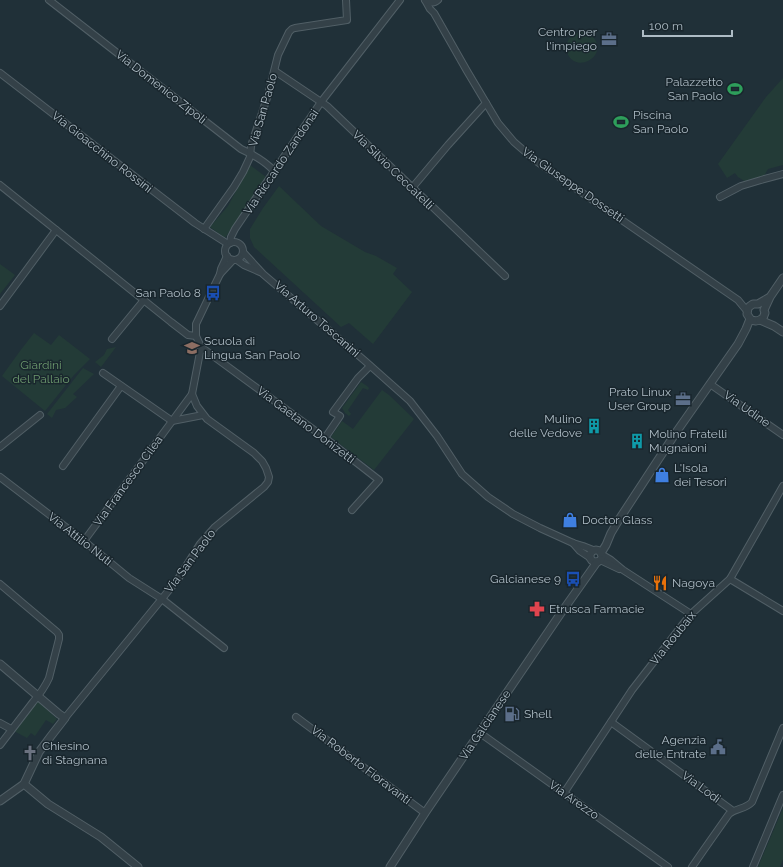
<svg xmlns="http://www.w3.org/2000/svg" width="783" height="867" font-family="Raleway,sans-serif">
<style>
.green{fill:#233b37}
.lines{fill:none;stroke-linecap:round;stroke-linejoin:round}
.minor-casing{stroke:#515f66;stroke-width:8}
.tertiary-casing{stroke:#515f66;stroke-width:9}
.minor{stroke:#344148;stroke-width:6}
.tertiary{stroke:#344148;stroke-width:7}
.labels{text-anchor:middle;dominant-baseline:central;stroke-width:3;stroke-linejoin:round;paint-order:stroke}
.poi-label{font-size:12px;fill:#aebcc5;stroke:#19262d;text-anchor:start}
.street-label{font-size:12px;fill:#aebcc5;stroke:#19262d}
.park-label{font-size:12px;fill:#6d9a6e;stroke:#19262d}
</style>
<rect width="100%" height="100%" fill="#203038"/>
<g class="green">
<path d="M580 32C586 32 591 33 594 38 609 59 570 76 566 48L568 49H571L573 47V44L571 43H567C569 37 574 33 580 32Z"/>
<polygon points="783,78 783,165 768,169 764,176 746,182 738,177 735,173 727,178 718,164 766,97"/>
<polygon points="250,165 266,177 225,238 210,227 228,206"/>
<polygon points="279,186 321,226 365,252 376,256 397,268 393,274 412,292 373,344 349,323 341,327 254,247 250,238 250,229 263,208"/>
<polygon points="0,264 15,275 0,294"/>
<polygon points="34,333 51,345 59,335 90,359 74,375 45,411 2,376 20,351"/>
<polygon points="116,347 101,367 95,362 104,355 107,349"/>
<polygon points="83,368 94,374 73,394 77,397 65,408 56,410 52,418 47,414"/>
<polygon points="361,382 367,386 369,388 368,390 363,388 348,410 351,414 349,416 345,413 342,408"/>
<polygon points="382,390 389,395 414,419 374,470 331,437 342,421 353,429"/>
<polygon points="37,700 57,719 53,724 46,720 35,736 31,733 27,738 14,731"/>
<polygon points="783,808 783,859 780,867 758,867"/>
</g>
<g class="lines">
<g class="minor-casing">
<g id="minor">
<path d="M49 0 241 149C252 154 265 161 274 171"/>
<polyline points="425,0 430,9 434,13 467,71 498,123 514,142 536,161 738,300 747,311"/>
<path d="M425 0C430 3 434 4 438 0"/>
<polyline points="275,71 327,106 505,276"/>
<polyline points="0,73 195,223 228,244"/>
<polyline points="0,185 171,322 188,335 196,336"/>
<polyline points="412,188 448,145 486,103"/>
<polyline points="720,197 741,186 761,180 783,174"/>
<polyline points="204,229 234,187 243,172 250,157 251,146 268,95 278,55 289,32 292,29 295,28 347,20 346,0"/>
<circle cx="234" cy="251" r="9"/>
<polyline points="230,243 231,237 235,229 321,102 400,0"/>
<polyline points="243,252 263,274 365,361 410,401 437,436 462,474 488,497 513,514 540,528 573,543 583,546 593,550"/>
<polyline points="237,260 244,265 260,272"/>
<polyline points="220,274 221,269 227,256"/>
<polyline points="0,306 56,230"/>
<polyline points="112,339 144,300"/>
<polyline points="201,347 325,438 379,480 352,510"/>
<polyline points="103,373 172,421 203,415"/>
<polyline points="710,384 783,435"/>
<polyline points="325,438 340,416 333,412 358,378 370,366"/>
<polyline points="0,447 40,415"/>
<polyline points="63,466 121,386"/>
<polyline points="0,477 84,541 129,578 162,599 224,648"/>
<polyline points="84,541 192,394"/>
<polyline points="573,543 580,551 589,557"/>
<polyline points="601,554 611,560 623,570 691,614"/>
<polyline points="600,560 619,569"/>
<polyline points="730,579 783,611"/>
<path d="M0 584 57 632 59 635V639L49 678C45 687 39 695 33 702L0 745"/>
<polyline points="296,717 425,813"/>
<polyline points="65,718 178,579 200,544 215,527 264,487 268,482 269,477 266,468 262,461 254,453 207,419 197,406 192,394 201,347 196,336 196,324 220,274 233,260"/>
<polyline points="611,722 733,811"/>
<polyline points="0,723 11,729"/>
<polyline points="480,733 668,867"/>
<polyline points="564,793 632,690 683,624 691,614 730,579 783,486"/>
<path d="M692 867 703 851 729 814C736 808 746 809 752 802L783 728"/>
<polyline points="753,867 783,795"/>
</g>
</g>
<g class="tertiary-casing">
<g id="tertiary">
<polyline points="770,297 758,304 753,304 750,306 748,308 747,314 751,320 756,321 760,320 763,318 765,313 764,310 770,297 783,278"/>
<polyline points="760,320 774,326 783,332"/>
<circle cx="596" cy="556" r="6"/>
<polyline points="601,553 606,545 611,533 620,518 677,431 738,344 746,329 750,319"/>
<polyline points="0,664 59,714 65,718 51,736 39,752 24,784 0,801"/>
<polyline points="24,784 48,804 101,837 138,867"/>
<polyline points="390,867 425,813 561,613 597,562"/>
</g>
</g>
<use href="#minor" class="minor"/>
<use href="#tertiary" class="tertiary"/>
</g>
<defs>
<g id="office-bare" transform="scale(1.2)"><path d="M-6-3h4V-5.5h4V-3h4V5H-6ZM-1-4.5V-3h2v-1.5ZM-6 0V1H6V0Z" fill="#5c6f8a" stroke="#19262d" stroke-width="2.5" paint-order="stroke"/></g>
<g id="stadium-bare" transform="scale(1.2)"><path d="M0-5a6.5 5 0 1 0 0 10a6.5 5 0 1 0 0-10ZM-3.5-1.8h7v3.6h-7Z" fill="#2e9e5b" stroke="#19262d" stroke-width="2.5" paint-order="stroke"/></g>
<g id="bus-bare" transform="scale(1.2)"><path d="M-5-6H5V4H4V6H2V4H-2V6H-4V4H-5ZM-3.5-4V0h7V-4ZM-3.5 1.2v1.5H-2V1.2ZM2 1.2v1.5H3.5V1.2Z" fill="#1a4fb4" stroke="#19262d" stroke-width="2.5" paint-order="stroke"/></g>
<g id="school-bare" transform="scale(1.2)"><path d="M0-5L7-2L0 1L-7-2ZM-4 1L0 2.5L4 1V4Q0 6-4 4Z" fill="#8d6e63" stroke="#19262d" stroke-width="2.5" paint-order="stroke"/></g>
<g id="building-bare" transform="scale(1.2)"><path d="M-4-6H4V6H1V3H-1V6H-4ZM-2.5-4.3h1.7v1.8h-1.7ZM.8-4.3h1.7v1.8H.8ZM-2.5-1h1.7V.8h-1.7ZM.8-1h1.7V.8H.8Z" fill="#0f9aa8" stroke="#19262d" stroke-width="2.5" paint-order="stroke"/></g>
<g id="shop-bare" transform="scale(1.2)"><path d="M-5-2.5h2.3a2.7 3.5 0 0 1 5.4 0H5L5.5 6h-11ZM-1.5-2.5h3a1.5 2.3 0 0 0-3 0Z" fill="#3f7fe0" stroke="#19262d" stroke-width="2.5" paint-order="stroke"/></g>
<g id="restaurant-bare" transform="scale(1.2)"><path d="M-5-6h1v4h1v-4h1v4h1v-4h1v5L-1.5 .5V6h-2V.5L-5-1ZM5-6V6H3V1.5H1.5Q1.5-4 5-6Z" fill="#e8710a" stroke="#19262d" stroke-width="2.5" paint-order="stroke"/></g>
<g id="pharmacy-bare" transform="scale(1.2)"><path d="M-2-6h4v4h4v4h-4v4h-4v-4h-4v-4h4Z" fill="#e0444e" stroke="#19262d" stroke-width="2.5" paint-order="stroke"/></g>
<g id="fuel-bare" transform="scale(1.2)"><path d="M-5.5-6h7V0h2V4h1.3V-2.5L3-4.5l.8-.8L6-3V5H2.5V1h-1V6h-7ZM-4.2-4.7v3.2H.2V-4.7Z" fill="#5c6f8a" stroke="#19262d" stroke-width="2.5" paint-order="stroke"/></g>
<g id="civic-bare" transform="scale(1.2)"><path d="M-.6-6.5H3V-4.5H.6V-3L4-1V1h2V6H-6V1h2V-1L-.6-3ZM-1.2 2.5V6h2.4V2.5Z" fill="#5c6f8a" stroke="#19262d" stroke-width="2.5" paint-order="stroke"/></g>
<g id="church-bare" transform="scale(1.2)"><path d="M-1.2-6h2.4v3.5h3.3v2.4h-3.3V6h-2.4V-.1h-3.3v-2.4h3.3Z" fill="#6b7280" stroke="#19262d" stroke-width="2.5" paint-order="stroke"/></g>
</defs>
<g fill-rule="evenodd">
<use href="#office-bare" x="609" y="39"/>
<use href="#stadium-bare" x="735" y="89"/>
<use href="#stadium-bare" x="621" y="122"/>
<use href="#bus-bare" x="213" y="293"/>
<use href="#school-bare" x="192" y="348"/>
<use href="#office-bare" x="683" y="399"/>
<use href="#building-bare" x="594" y="426"/>
<use href="#building-bare" x="637" y="441"/>
<use href="#shop-bare" x="662" y="475"/>
<use href="#shop-bare" x="570" y="520"/>
<use href="#bus-bare" x="573" y="579"/>
<use href="#restaurant-bare" x="660" y="583"/>
<use href="#pharmacy-bare" x="537" y="609"/>
<use href="#fuel-bare" x="512" y="714"/>
<use href="#civic-bare" x="718" y="747"/>
<use href="#church-bare" x="30" y="753"/>
</g>
<g class="labels">
<g class="poi-label">
<text x="597" y="32" text-anchor="end">Centro per<tspan x="597" dy="14">l'impiego</tspan></text>
<text x="723" y="82" text-anchor="end">Palazzetto<tspan x="723" dy="14">San Paolo</tspan></text>
<text x="633" y="115">Piscina<tspan x="633" dy="14">San Paolo</tspan></text>
<text x="201" y="293" text-anchor="end">San Paolo 8</text>
<text x="204" y="341">Scuola di<tspan x="204" dy="14">Lingua San Paolo</tspan></text>
<text x="671" y="392" text-anchor="end">Prato Linux<tspan x="671" dy="14">User Group</tspan></text>
<text x="582" y="419" text-anchor="end">Mulino<tspan x="582" dy="14">delle Vedove</tspan></text>
<text x="649" y="434">Molino Fratelli<tspan x="649" dy="14">Mugnaioni</tspan></text>
<text x="674" y="468">L'Isola<tspan x="674" dy="14">dei Tesori</tspan></text>
<text x="582" y="520">Doctor Glass</text>
<text x="561" y="579" text-anchor="end">Galcianese 9</text>
<text x="672" y="583">Nagoya</text>
<text x="549" y="609">Etrusca Farmacie</text>
<text x="524" y="714">Shell</text>
<text x="706" y="740" text-anchor="end">Agenzia<tspan x="706" dy="14">delle Entrate</tspan></text>
<text x="42" y="746">Chiesino<tspan x="42" dy="14">di Stagnana</tspan></text>
</g>
<g class="street-label">
<text transform="translate(161 87) rotate(38)">Via Domenico Zipoli</text>
<text transform="translate(263 110) rotate(-74)">Via San Paolo</text>
<text transform="translate(102 152) rotate(38)">Via Gioacchino Rossini</text>
<text transform="translate(281 162) rotate(-56)">Via Riccardo Zandonai</text>
<text transform="translate(393 170) rotate(44)">Via Silvio Ceccatelli</text>
<text transform="translate(573 185) rotate(35)">Via Giuseppe Dossetti</text>
<text transform="translate(317 319) rotate(41)">Via Arturo Toscanini</text>
<text transform="translate(747 409) rotate(35)">Via Udine</text>
<text transform="translate(306 425) rotate(37)">Via Gaetano Donizetti</text>
<text transform="translate(128 481) rotate(-54)">Via Francesco Cilea</text>
<text transform="translate(80 539) rotate(38)">Via Attilio Nuti</text>
<text transform="translate(190 561) rotate(-53)">Via San Paolo</text>
<text transform="translate(673 638) rotate(-51)">Via Roubaix</text>
<text transform="translate(485 725) rotate(-56)">Via Galcianese</text>
<text transform="translate(361 765) rotate(37)">Via Roberto Fioravanti</text>
<text transform="translate(701 787) rotate(36)">Via Lodi</text>
<text transform="translate(574 800) rotate(35)">Via Arezzo</text>
</g>
<g class="park-label">
<text x="41" y="365">Giardini<tspan x="41" dy="14">del Pallaio</tspan></text>
</g>
</g>
<path d="M643 30v6h89v-6" fill="none" stroke="#aebcc5" stroke-width="2"/>
<text x="649" y="30" font-size="12" fill="#aebcc5" stroke="#19262d" stroke-width="3" paint-order="stroke">100 m</text>
</svg>
